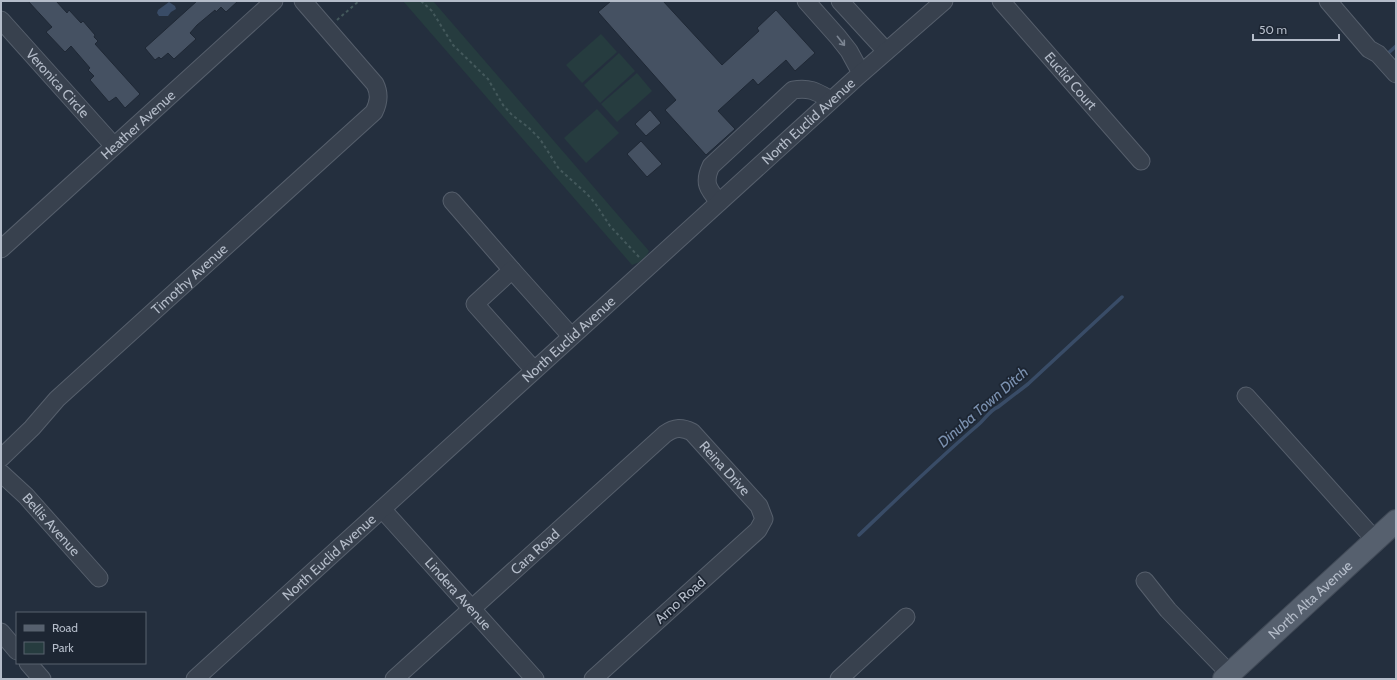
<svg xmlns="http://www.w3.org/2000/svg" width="1397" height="680" font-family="Cabin,sans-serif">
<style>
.green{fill:#263c3f}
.water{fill:#394c67}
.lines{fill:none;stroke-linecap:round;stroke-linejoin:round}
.stream{stroke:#394c67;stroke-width:3.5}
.building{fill:#455162;stroke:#1f2835}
.minor-casing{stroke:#565f6c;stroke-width:19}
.major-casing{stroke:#414a57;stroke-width:24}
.path{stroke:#44595c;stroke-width:2;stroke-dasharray:3 3;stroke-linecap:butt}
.minor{stroke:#38414e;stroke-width:17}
.major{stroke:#56606e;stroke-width:22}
.oneway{stroke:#7c8592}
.labels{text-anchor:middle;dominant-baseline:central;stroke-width:3.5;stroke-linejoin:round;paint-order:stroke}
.street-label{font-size:14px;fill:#b4bcc9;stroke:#1d2633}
.water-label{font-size:15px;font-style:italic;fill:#7c92b1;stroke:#1d2633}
</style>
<rect width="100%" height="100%" fill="#242f3e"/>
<g class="green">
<path d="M403 1H433L649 251C645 259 641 262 632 265Z"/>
<polygon points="601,34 617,52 582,83 566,65"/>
<polygon points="619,53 635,71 600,103 584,85"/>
<polygon points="637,73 652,91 617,122 601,104"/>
<polygon points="597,109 619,133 586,163 564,138"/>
</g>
<polygon class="water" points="169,2 175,6 176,9 171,12 168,16 159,16 157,13 158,10"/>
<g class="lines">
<g class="stream">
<polyline points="1386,55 1396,46"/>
<path d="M859 535C898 498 937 460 978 425 985 419 990 410 998 407L1028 384 1122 297"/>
</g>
</g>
<g class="building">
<polygon points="28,1 56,1 67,13 69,10 81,23 83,21 95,35 94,37 98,41 95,44 140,94 125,108 116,97 109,102 90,80 94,76 88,70 90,68 71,46 65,52 46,32 52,27"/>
<polygon points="197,1 238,1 226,12 221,7 216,12 215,10 197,25 190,33 196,39 174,59 168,53 161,59 159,57 155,60 145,48"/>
<polygon points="611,1 663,1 722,65 759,31 757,28 776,10 815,53 795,71 786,60 758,85 753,79 718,111 735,129 706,155 665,110 676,100 598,12"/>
<polygon points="650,110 661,123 646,136 635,124"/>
<polygon points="641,141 662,164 647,177 627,154"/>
</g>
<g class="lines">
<g class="minor-casing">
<g id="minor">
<polyline points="806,1 838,37 849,51 861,73"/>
<polyline points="840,1 886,51"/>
<path id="s1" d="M1001 1 1141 161"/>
<polyline points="1328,1 1369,49 1378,54 1396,74"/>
<path id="s2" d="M1 20 114 146"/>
<polyline points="452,201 512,270"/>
<path d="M719 202C708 189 703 183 711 166L793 90C810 87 817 92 831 100"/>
<path id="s3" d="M1 249 274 1"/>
<polyline points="534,370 475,304 512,270 571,336"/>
<polyline points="1246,396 1375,540"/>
<path id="s4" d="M1 458 32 428 57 399 374 112C379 102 380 94 375 84L303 1"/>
<path id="s5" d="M1 473 26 496 99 578"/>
<path id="s6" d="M382 509 535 679"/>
<polyline points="1145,581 1168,610 1230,674"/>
<polyline points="1,632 17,651"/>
<polyline points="28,663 42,679"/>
<path id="s7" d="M195 679 857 77 944 1"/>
<path id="s8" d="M394 679 665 434C675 427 682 427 692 432L759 506 764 519 758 530 593 679"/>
<polyline points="839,679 906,617"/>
</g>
</g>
<g class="major-casing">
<g id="major">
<path id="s9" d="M1224 679 1396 521"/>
</g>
</g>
<g class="path">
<polyline points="421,1 432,11 453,45 488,79 503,105 512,115 528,127 540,139 559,169 587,194 595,203 610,226 639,257"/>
<polyline points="337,20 359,1"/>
</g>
<use href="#minor" class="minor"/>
<use href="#major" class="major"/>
</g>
<defs><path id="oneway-shaft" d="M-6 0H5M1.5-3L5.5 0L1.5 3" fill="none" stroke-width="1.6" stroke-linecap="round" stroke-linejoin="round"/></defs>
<use class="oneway" href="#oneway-shaft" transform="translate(841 41) rotate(52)"/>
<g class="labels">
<g class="street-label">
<text stroke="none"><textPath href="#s1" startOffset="106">Euclid Court</textPath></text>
<text stroke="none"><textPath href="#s2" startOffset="85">Veronica Circle</textPath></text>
<text stroke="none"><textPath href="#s7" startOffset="829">North Euclid Avenue</textPath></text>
<text stroke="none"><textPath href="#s3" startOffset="185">Heather Avenue</textPath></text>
<text stroke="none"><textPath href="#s4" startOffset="260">Timothy Avenue</textPath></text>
<text stroke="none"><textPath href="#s7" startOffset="505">North Euclid Avenue</textPath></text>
<text stroke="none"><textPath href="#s8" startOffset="443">Reina Drive</textPath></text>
<text stroke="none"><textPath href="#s5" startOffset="72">Bellis Avenue</textPath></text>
<text stroke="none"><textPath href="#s8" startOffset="190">Cara Road</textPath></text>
<text stroke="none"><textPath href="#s7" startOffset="181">North Euclid Avenue</textPath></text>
<text stroke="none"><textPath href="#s6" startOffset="114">Lindera Avenue</textPath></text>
<text transform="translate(680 600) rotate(-42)">Arno Road</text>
<text stroke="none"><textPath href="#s9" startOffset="117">North Alta Avenue</textPath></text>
</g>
<g class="water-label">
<text transform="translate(983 407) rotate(-41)">Dinuba Town Ditch</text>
</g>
</g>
<rect width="1397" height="680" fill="none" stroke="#b4bcc9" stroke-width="4"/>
<rect x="16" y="612" width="130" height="52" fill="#1d2633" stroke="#59626f"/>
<rect x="24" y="625" width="20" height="6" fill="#56606e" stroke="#59626f"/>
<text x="52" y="632" font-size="12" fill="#b4bcc9">Road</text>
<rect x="24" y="642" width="20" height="12" fill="#263c3f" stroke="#59626f"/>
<text x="52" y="652" font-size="12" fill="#b4bcc9">Park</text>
<path d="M1253 34v6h86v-6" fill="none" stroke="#b4bcc9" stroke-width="2"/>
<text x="1259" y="34" font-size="12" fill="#b4bcc9" stroke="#1d2633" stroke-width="3" paint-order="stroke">50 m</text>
</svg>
